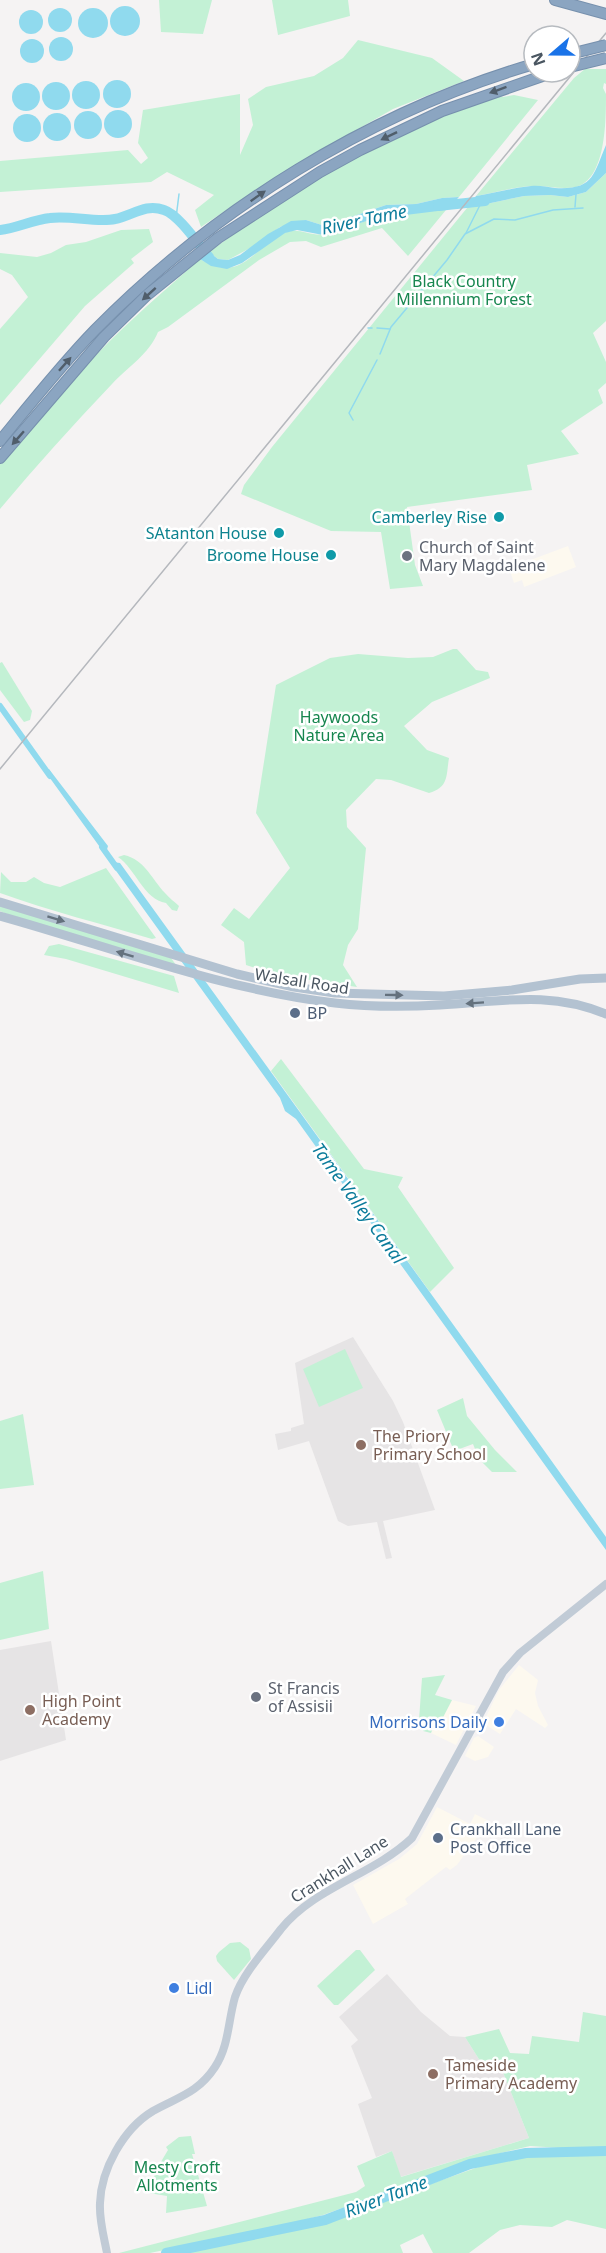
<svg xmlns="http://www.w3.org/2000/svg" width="606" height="2253" font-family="'Noto Sans',sans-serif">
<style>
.commercial{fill:#fdf9ef}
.education{fill:#e6e4e5}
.green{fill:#c3f1d5}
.water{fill:#90daee}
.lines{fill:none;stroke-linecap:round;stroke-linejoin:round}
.stream{stroke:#90daee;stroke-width:1.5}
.canal{stroke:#90daee;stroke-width:6}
.river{stroke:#90daee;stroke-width:10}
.highway-casing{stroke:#7690ad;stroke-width:12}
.secondary{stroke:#c1cbd6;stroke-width:8}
.primary{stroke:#b3c2d1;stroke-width:9}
.highway{stroke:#8ba5c1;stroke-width:10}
.rail{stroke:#b5b8bd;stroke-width:1.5}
.highway-bridge-casing{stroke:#7690ad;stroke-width:12;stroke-linecap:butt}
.highway-bridge{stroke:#8ba5c1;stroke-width:10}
.oneway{fill:#505e6b}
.oneway2{fill:#64717d}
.culture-dot{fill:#0f9aa8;stroke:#fff;stroke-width:2}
.worship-dot{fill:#6b7280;stroke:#fff;stroke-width:2}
.service-dot{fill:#5c6f8a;stroke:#fff;stroke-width:2}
.education-dot{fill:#8d6e63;stroke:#fff;stroke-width:2}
.shop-dot{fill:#3f7fe0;stroke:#fff;stroke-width:2}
.labels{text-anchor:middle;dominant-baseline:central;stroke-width:5;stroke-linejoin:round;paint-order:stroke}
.park-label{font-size:16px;fill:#17864f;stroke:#fff}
.culture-label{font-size:16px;fill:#0d838f;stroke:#fff;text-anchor:end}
.worship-label{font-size:16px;fill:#5b616d;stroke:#fff;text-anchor:start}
.street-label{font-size:16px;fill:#4a5661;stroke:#fff}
.service-label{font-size:16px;fill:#4e5e75;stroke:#fff;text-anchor:start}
.education-label{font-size:16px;fill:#785e54;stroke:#fff;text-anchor:start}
.shop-label{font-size:16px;fill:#366cbe;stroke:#fff;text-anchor:end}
.water-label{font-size:18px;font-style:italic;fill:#0c7c9b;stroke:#fff}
</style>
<rect width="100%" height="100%" fill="#f5f3f3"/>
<g class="commercial">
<polygon points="568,546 576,567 524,587 522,580 514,583 509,568"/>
<polygon points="519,1665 538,1680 535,1693 538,1706 548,1725 545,1728 516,1709 500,1734 486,1725 485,1719 499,1690"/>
<polygon points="452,1700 476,1706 456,1745 431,1733 433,1728 438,1727"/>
<polygon points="478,1736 494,1747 488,1757 475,1761 465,1756 474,1738"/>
<polygon points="437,1807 470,1824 475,1814 489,1821 457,1865 450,1870 446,1867 405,1899 408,1904 373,1924 353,1885 399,1859 417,1844"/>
</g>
<g class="education">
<polygon points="353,1337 393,1401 403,1422 435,1510 383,1521 392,1558 386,1559 377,1522 348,1526 338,1521 309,1441 278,1450 275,1434 291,1431 291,1428 304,1424 295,1363"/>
<polygon points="51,1641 66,1740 0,1761 0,1650"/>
<polygon points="387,1974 421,2012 450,2036 465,2037 487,2072 501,2067 529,2138 400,2177 392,2151 376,2157 358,2104 372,2098 351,2046 358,2040 339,2017"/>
</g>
<g class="green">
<polygon points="159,0 212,0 203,34 161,32"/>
<polygon points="272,0 348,0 350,16 278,35"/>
<polygon points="358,40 432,58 464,81 393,109 285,171 201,227 195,210 214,195 167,172 151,182 0,192 0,161 128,150 141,164 148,158 138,143 143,110 240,94 240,155 253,125 248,99 266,87 314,76 343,58"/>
<path d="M585 69H606V84L604 83 603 88 606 94C606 121 606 179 576 187 562 190 549 186 535 186 517 186 494 193 476 196L574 78Z"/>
<path d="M498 95 503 97 514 95 538 100 459 197 442 198 416 204 386 205 325 226 306 220 280 227 252 247 228 260 218 259 209 252C244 227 278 201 315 179 372 144 435 118 498 95Z"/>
<polygon points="606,173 606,321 593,333 606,362 606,383 598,390 603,403 561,431 579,454 527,465 532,490 407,507 415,565 423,586 390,589 381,532 331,531 241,494 244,485 272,447 467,208 524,196 550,195 568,197 586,192"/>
<path d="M446 210 408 256 382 228 321 247 306 241 290 242 259 260 168 327 158 332C150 353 127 368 112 384 73 425 36 466 0 509V464C32 427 63 388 98 353 130 320 165 290 200 259 241 284 252 249 284 233 298 226 311 237 325 234 341 232 357 223 373 219 396 213 422 211 446 210Z"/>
<polygon points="149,229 153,242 131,259 134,263 85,306 0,405 0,329 28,297 12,275 0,269 0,253 37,257 51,253 66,245 86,242 121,230"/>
<path d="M453 649H457L476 670 488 672 490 678 432 702 404 726 427 750 449 758C446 776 449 787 429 793L391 780 376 779 346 810 347 827 366 848 358 929 348 945 343 965 357 987 277 975 246 965 244 942 221 925 234 908 249 919 290 868 256 813 276 685 330 658 358 654 408 658 433 657Z"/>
<polygon points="2,662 32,711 30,720 24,722 0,690 0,663"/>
<path d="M124 855C145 860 151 878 165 893 169 898 175 902 179 906L177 911 172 910 166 903C144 900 135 868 118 857Z"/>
<path d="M106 868 156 938 152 939C102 924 50 911 0 893L1 872 11 882H26L34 877 44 883 60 887Z"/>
<polygon points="0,905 171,958 176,965 7,914 0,911"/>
<polygon points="59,944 174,976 179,993 66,959 44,955 49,946"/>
<polygon points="281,1059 364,1169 403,1177 398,1187 454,1268 430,1292 271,1071"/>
<polygon points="345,1349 363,1388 319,1407 303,1369"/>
<polygon points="463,1398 467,1416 495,1450 517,1472 492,1472 479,1459 473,1444 454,1451 437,1410"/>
<polygon points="23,1414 34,1485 0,1489 0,1421"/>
<polygon points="43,1571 49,1629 0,1640 0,1583"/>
<polygon points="445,1675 435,1695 452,1700 438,1727 433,1728 431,1733 423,1731 419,1720 422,1678"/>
<polygon points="240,1942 249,1949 251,1959 234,1980 217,1961 216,1956 219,1952 230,1943"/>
<polygon points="356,1950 360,1950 375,1970 338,2005 334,2005 317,1986"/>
<polygon points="583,2012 606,2016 606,2229 567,2220 552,2227 520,2225 500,2230 469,2253 433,2253 423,2234 400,2245 403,2253 180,2253 313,2226 498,2160 521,2157 577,2155 577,2149 530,2146 497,2154 435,2174 323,2215 296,2222 150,2253 119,2253 356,2192 365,2186 357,2166 392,2151 401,2177 529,2138 501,2067 487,2072 465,2037 499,2029 510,2053 529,2054 532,2036 579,2042"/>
<path d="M191 2136 195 2154H192L207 2206 166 2213 167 2196 149 2193C152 2177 160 2163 168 2150L166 2147 179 2137Z"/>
</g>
<g class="water">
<circle cx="125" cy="21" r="15"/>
<circle cx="93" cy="23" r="15"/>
<circle cx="60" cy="20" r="12"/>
<circle cx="31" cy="22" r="12"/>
<circle cx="61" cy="49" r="12"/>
<circle cx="32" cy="51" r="12"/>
<circle cx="117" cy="94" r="14"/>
<circle cx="86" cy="95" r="14"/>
<circle cx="56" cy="96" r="14"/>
<circle cx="26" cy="97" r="14"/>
<circle cx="118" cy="124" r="14"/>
<circle cx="88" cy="125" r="14"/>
<circle cx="57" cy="127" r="14"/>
<circle cx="27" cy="128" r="14"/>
<path d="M606 145V173L586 192 568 197 550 195 524 196 467 208 476 196C494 193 513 188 531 186 539 185 547 187 555 188 594 190 593 175 606 145Z"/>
<polygon points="459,197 446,210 373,219 323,235 297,230 285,233 242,263 227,269 211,266 200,259 209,252 218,259 228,260 240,255 268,234 291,221 306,220 325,226 386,205 416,204 442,198"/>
<polygon points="45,769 49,769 52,773 108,846 106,853 102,850 47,774"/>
<polygon points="113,862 120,863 538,1442 606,1537 606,1550 296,1119 285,1111 280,1098 114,868"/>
</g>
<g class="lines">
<g class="stream">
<polyline points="575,207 576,194"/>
<polyline points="176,218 179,194"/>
<polyline points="466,233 480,205"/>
<polyline points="368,328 372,328"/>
<polyline points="377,328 390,329"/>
<polyline points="380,354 391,327 447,260 465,234 494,219 515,220 553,210 583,208"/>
<polyline points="353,420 349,413 377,360"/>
</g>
<g class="canal">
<polyline points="0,706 50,776"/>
<polyline points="102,847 117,868"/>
</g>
<g class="river">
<polyline points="438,206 485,201"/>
<path d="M0 230C17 228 32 220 50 218 70 215 97 223 115 219 132 216 145 203 164 210 179 215 198 244 209 257"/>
<polyline points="166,2253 325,2220 470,2164 526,2153 606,2151"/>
</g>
<g class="highway-casing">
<g id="highway">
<polyline points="555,0 606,14"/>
<path d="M0 441C31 403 61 365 95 330 214 209 370 112 534 64"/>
<polyline points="0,458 104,337 147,295 218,238 320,172 360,150 442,111 554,72"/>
</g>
</g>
<path class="secondary" d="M107 2253C104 2237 99 2220 100 2203 101 2170 123 2129 153 2111 178 2097 198 2093 215 2067 229 2046 228 2021 235 1997 243 1973 266 1949 281 1929 315 1887 373 1875 412 1838L503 1672 520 1653 606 1584"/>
<g class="primary">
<polyline points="0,902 237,974 294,987 335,993 444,996 512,990 580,979 606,978"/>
<path d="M0 916C111 947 220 989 335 1003 369 1007 405 1007 440 1005 499 1002 549 990 606 1014"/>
</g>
<use href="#highway" class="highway"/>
<polyline class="rail" points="0,769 606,33"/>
<g class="highway-bridge-casing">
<g id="highway-bridge">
<polyline points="570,54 606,45"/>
<polyline points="570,67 606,58"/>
</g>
</g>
<use href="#highway-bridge" class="highway-bridge"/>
</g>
<defs><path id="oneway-solid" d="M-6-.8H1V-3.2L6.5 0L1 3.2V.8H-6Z" transform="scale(1.5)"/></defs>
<g class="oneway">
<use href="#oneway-solid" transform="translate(498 90) rotate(160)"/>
<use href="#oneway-solid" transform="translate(389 136) rotate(154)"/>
<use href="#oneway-solid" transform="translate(258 196) rotate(-35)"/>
<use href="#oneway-solid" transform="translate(149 294) rotate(138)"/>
<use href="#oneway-solid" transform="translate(65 364) rotate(-48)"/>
<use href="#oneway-solid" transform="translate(18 438) rotate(131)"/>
</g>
<g class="oneway2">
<use href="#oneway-solid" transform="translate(56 919) rotate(17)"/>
<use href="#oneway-solid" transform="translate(125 954) rotate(-163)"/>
<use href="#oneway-solid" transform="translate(394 995) rotate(1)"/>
<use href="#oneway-solid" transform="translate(475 1003) rotate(176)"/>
</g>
<g class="culture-dot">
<circle cx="499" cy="517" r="6"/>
<circle cx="279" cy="533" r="6"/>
<circle cx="331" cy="555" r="6"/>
</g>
<g class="worship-dot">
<circle cx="407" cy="556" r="6"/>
<circle cx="256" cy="1697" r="6"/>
</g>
<g class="service-dot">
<circle cx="295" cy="1013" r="6"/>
<circle cx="438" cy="1838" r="6"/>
</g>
<g class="education-dot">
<circle cx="361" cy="1445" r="6"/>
<circle cx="30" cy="1710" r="6"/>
<circle cx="433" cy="2074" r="6"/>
</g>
<g class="shop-dot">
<circle cx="499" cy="1722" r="6"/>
<circle cx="174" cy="1988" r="6"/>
</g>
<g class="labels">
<g class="park-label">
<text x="464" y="281">Black Country<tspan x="464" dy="18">Millennium Forest</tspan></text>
<text x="339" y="717">Haywoods<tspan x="339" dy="18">Nature Area</tspan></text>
<text x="177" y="2167">Mesty Croft<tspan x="177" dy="18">Allotments</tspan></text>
</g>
<g class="culture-label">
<text x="487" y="517">Camberley Rise</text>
<text x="267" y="533">SAtanton House</text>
<text x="319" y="555">Broome House</text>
</g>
<g class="worship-label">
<text x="419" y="547">Church of Saint<tspan x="419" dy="18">Mary Magdalene</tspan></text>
<text x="268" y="1688">St Francis<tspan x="268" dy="18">of Assisii</tspan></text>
</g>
<g class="street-label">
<text transform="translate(302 981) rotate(9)">Walsall Road</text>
<text transform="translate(339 1869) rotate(-32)">Crankhall Lane</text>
</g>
<g class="service-label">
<text x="307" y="1013">BP</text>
<text x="450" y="1829">Crankhall Lane<tspan x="450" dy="18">Post Office</tspan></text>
</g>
<g class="education-label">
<text x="373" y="1436">The Priory<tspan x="373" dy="18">Primary School</tspan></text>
<text x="42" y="1701">High Point<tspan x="42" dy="18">Academy</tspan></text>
<text x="445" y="2065">Tameside<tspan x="445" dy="18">Primary Academy</tspan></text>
</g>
<g class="shop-label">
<text x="487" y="1722">Morrisons Daily</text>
<text x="186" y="1988" text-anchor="start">Lidl</text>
</g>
<g class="water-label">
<text transform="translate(364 219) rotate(-12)">River Tame</text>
<text transform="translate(359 1203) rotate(54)">Tame Valley Canal</text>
<text transform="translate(386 2196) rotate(-21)">River Tame</text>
</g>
</g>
<g transform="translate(552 54) rotate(250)"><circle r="28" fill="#ffffff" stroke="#b7bbc0" stroke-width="1.5"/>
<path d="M0-4.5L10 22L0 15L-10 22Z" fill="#1a73e8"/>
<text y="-9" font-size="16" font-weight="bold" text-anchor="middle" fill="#4a5661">N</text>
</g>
</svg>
